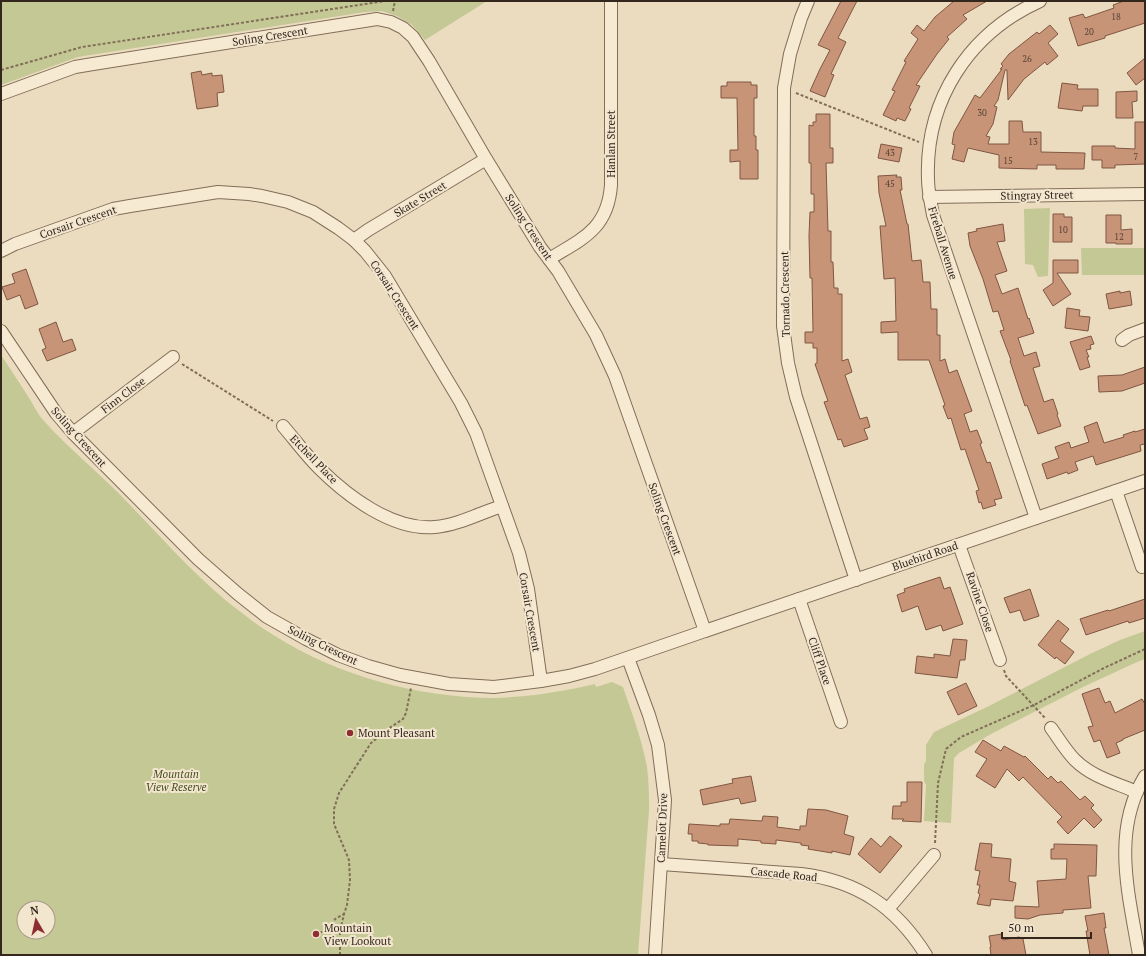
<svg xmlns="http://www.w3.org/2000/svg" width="1146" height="956" font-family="'PT Serif',serif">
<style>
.green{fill:#c4c895;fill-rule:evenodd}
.building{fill:#c79478;stroke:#805640}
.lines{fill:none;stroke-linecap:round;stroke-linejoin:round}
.minor-casing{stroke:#826d59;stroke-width:14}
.path{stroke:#826d59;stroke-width:2;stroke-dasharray:3 2;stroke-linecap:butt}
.minor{stroke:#f6ead2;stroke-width:12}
.poi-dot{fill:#8e2d32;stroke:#f3e6cf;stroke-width:1.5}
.labels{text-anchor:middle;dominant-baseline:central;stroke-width:4;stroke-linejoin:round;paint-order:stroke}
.number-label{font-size:9px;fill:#584234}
.street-label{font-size:11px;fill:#33261d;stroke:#f3e6cf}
.poi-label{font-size:11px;fill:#33261d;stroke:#f3e6cf;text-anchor:start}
.park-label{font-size:11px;font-style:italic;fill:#464e24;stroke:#f3e6cf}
</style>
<rect width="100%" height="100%" fill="#ebdcc0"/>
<g class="green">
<polygon points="1,1 487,1 425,40 412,25 397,16 382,11 365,12 78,57 1,85"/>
<polygon points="1050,208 1048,276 1038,277 1033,265 1025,264 1024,209"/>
<polygon points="1081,248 1145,248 1145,275 1082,275"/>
<path d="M1 355C11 370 21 385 31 401 35 408 39 416 45 422 71 451 102 475 129 504 165 541 200 582 242 613 252 621 263 629 275 636 336 675 420 698 494 698 528 697 561 692 595 684L596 687 612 682 623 687C632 713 642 740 647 767 649 782 649 796 649 811L638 955H1ZM24 908H48V932H24Z"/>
<polygon points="1145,631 1145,659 1135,663 1083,687 991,734 959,753 954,758 951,823 924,821 926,785 924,781 924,764 926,761 926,745 934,732 989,706 1090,654 1120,640"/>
</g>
<g class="building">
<polygon points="841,1 857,1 838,38 846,42 831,74 834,75 825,97 810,91 820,69 830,50 818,45"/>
<polygon points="954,1 987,1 963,15 967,19 947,37 949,39 937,54 916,85 920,86 909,108 911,109 905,121 897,118 896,121 883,115 895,91 892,90 906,62 904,61 918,39 911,33 917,25 924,31 935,17"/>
<polygon points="1124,1 1145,1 1145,23 1105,36 1105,38 1078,46 1069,18 1083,14 1085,18 1114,8 1113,5"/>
<polygon points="1050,25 1058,34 1048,43 1058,56 1047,65 1045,62 1024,79 1008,100 1007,70 1005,70 998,100 994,106 997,107 993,124 986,136 990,137 988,144 1009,144 1009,121 1022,121 1023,132 1041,132 1041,152 1085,153 1084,169 1056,169 1056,165 1037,165 1037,169 999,168 999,155 968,148 964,162 952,159 955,145 952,144 954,132 975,95 980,98 1002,69 1000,69 1003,66 1001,64 1009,54 1037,32 1039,34"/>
<polygon points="1145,58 1145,78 1136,85 1127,73"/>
<polygon points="201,71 202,75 212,73 212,76 222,75 224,92 217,93 218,106 197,109 191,73"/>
<polygon points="727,82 751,82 751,85 757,85 757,98 754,98 754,136 756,136 756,150 758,150 758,179 740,179 740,161 730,162 730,150 738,150 737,98 721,98 721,86 727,86"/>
<polygon points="1062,83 1078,85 1077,89 1098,89 1098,106 1083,106 1082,111 1058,108"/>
<polygon points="1137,91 1137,101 1132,102 1133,118 1116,118 1116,92"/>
<polygon points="816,114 830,114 830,148 833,148 833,163 826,163 828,231 831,231 831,262 833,262 834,288 838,288 838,294 842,294 842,361 848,359 852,372 845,375 860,419 867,417 870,427 864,429 868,439 844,447 841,439 838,440 824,402 828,401 815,364 817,363 817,348 813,348 813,343 805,343 805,332 813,332 812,278 810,278 809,236 810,212 814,212 814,194 811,194 811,163 809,163 809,125 813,126 813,122 816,122"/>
<polygon points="1135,122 1145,122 1145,164 1115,165 1115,168 1102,168 1102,160 1092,160 1092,146 1115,146 1115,148 1135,149"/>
<polygon points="881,144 902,148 899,162 878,158"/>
<polygon points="897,175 896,177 901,177 902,190 900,190 907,224 908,224 912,261 921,260 923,282 930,282 931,309 937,309 937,335 940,335 940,361 945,359 949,373 957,370 972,411 964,414 970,432 977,430 982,443 980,444 987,463 990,462 1002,498 994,500 996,505 983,509 981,502 979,503 976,491 979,490 965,449 961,450 951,418 948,419 943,406 945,405 929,360 898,360 898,332 881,333 881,322 896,321 895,278 884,279 880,226 886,226 879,193 878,176"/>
<polygon points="1053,214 1064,214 1064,217 1072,217 1072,242 1053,242"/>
<polygon points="1106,215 1121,215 1121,230 1132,229 1132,244 1116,244 1116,243 1106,243"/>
<polygon points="1003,224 1005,241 997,242 1007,271 995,275 1002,294 1018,288 1028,319 1029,318 1034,333 1018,338 1024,356 1036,352 1040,366 1033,368 1044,402 1053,399 1058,414 1057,415 1061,426 1038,434 1027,405 1025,406 1010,361 1011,360 1000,331 1004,330 998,311 993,312 983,279 970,246 968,233 977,231 976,229"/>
<polygon points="1053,260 1078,260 1078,273 1057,273 1071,294 1053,306 1043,290 1053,283"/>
<polygon points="26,269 38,304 25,309 20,295 7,300 2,287 15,283 12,274"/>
<polygon points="1120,291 1120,293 1130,291 1132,305 1109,309 1106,294"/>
<polygon points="1067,308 1080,310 1079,316 1090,317 1088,331 1065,328"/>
<polygon points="56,322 63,342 72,339 76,350 47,361 42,350 46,348 39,329"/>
<polygon points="1091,336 1094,344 1090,345 1091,349 1086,350 1089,357 1087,357 1090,367 1080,370 1070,342"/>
<polygon points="1145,367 1145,383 1122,391 1099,392 1098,376 1122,375"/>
<polygon points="1097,422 1104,443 1124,437 1123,435 1135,431 1135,432 1145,429 1145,444 1140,445 1141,451 1096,465 1093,456 1075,462 1078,470 1068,474 1067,472 1047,479 1042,464 1059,458 1055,447 1069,442 1071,448 1089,442 1084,427"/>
<polygon points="940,577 944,589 950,587 963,624 943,631 941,625 926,630 918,606 902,612 897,595 905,592 904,589"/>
<polygon points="1030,589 1039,616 1024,621 1020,610 1010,613 1004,598"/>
<polygon points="1145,599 1145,618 1129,623 1128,621 1086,635 1080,619 1108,610 1109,611"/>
<polygon points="1058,620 1069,629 1060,641 1074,652 1065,664 1056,657 1055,659 1038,645"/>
<polygon points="953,639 967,640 965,660 960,660 957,678 915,673 917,656 934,658 934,654 950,656"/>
<polygon points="966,683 977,706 958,715 947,692"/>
<polygon points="1099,688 1105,703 1110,701 1115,713 1142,699 1145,704 1145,730 1123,739 1123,740 1116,743 1120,753 1107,758 1100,740 1094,742 1088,727 1093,726 1082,694"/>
<polygon points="983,740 1001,751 1004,746 1024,757 1025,756 1048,779 1051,776 1058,783 1061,781 1080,800 1085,796 1094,805 1091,808 1102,820 1094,828 1084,818 1068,834 1057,822 1062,817 1023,777 1019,781 1007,769 995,788 976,776 987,759 975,752"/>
<polygon points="751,776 756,801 741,804 739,798 703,805 700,790 733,783 732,779"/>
<polygon points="907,782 922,782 921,822 902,821 904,819 892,819 893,806 901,806 901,802 907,802"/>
<polygon points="808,809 826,810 848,816 844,834 854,837 850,855 832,851 832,853 808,849 809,846 801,845 801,843 776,840 776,844 761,843 761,841 738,839 738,846 708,845 708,844 698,843 698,841 692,841 692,834 688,834 689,824 720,826 720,824 729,824 730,819 762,821 763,816 778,817 777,827 800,830 800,826 806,826"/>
<polygon points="890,836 902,846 880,873 858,854 871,838 881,847"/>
<polygon points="980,843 992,844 991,857 1011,859 1009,881 1016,883 1013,901 991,899 990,906 977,904 980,894 978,893 980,885 977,885 980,871 975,870"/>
<polygon points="1054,844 1097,845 1096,876 1088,876 1091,908 1063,910 1063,913 1040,915 1028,919 1015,918 1015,906 1039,907 1037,881 1066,879 1067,859 1051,859 1051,849 1054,849"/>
<polygon points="1104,913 1106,928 1104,928 1109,955 1090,955 1086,931 1088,931 1085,916"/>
<polygon points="1002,934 1003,940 1019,937 1023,939 1026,955 991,955 990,947 991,947 989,936"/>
</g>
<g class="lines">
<g class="minor-casing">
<g id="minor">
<polyline points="808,1 801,18 790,54 784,88 783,326 788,363 796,397 856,580"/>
<polyline points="1,94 75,67 93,64 377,19 391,22 403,28 413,37 429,61 486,159 540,247 558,271 596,335 615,376 705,631 595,669 569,676 541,681 494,687 449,684 400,675 368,666 338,655 306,639 267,617 238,594 198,559 73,433 56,413 1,331"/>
<polyline points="929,197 1145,194"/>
<polyline points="354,240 368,230 486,159"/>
<polyline points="1,251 15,244 113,209 130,206 218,192 249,194 262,196 288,202 313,212 338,228 354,240 365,251 385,276 461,403 476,433 519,553 528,589 541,681"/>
<path d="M549 259C582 239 608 229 611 185V1"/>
<polyline points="1122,340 1129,335 1145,329"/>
<path d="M283 426C295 440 306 455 319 468 347 496 393 531 435 527 458 525 480 513 502 506"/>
<polyline points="73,433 173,357"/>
<polyline points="1116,491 1142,567"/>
<path d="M1036 518 933 215C931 203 928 191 928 179 925 100 969 33 1040 1"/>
<polyline points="959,545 1000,660"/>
<polyline points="799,599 841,722"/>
<polyline points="705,631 1145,481"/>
<polyline points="628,658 649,715 658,745 665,800 655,955"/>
<path d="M1051 728C1059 739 1066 751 1075 760 1092 777 1116 783 1137 792"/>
<path d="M661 864 801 874C858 881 896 907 926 955"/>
<polyline points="888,909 934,855"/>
<path d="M1139 955C1129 895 1111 832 1145 776"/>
</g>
</g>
<g class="path">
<polyline points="393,11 395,1"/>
<polyline points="1,70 82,47 385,1"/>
<polyline points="796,93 919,142"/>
<polyline points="182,364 273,421"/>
<polyline points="1004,670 1006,676 1045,718"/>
<polyline points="935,843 938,783 946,749 961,737 1034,705 1104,668 1145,649"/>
<polyline points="316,934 331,929 335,919 344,914"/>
<polyline points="340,955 340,931 344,914 347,905 350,880 349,860 334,824 334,809 339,793 371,743 388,729 403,719 406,713 411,688"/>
</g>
<use href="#minor" class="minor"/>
</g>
<g class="poi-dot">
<circle cx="350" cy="733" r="4"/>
<circle cx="316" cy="934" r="4"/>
</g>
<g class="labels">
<g class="number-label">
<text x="1116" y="17">18</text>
<text x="1089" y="32">20</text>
<text x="1027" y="59">26</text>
<text x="982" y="113">30</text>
<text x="1033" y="142">13</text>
<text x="890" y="153">43</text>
<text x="1136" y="157">7</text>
<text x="1008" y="161">15</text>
<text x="890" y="184">45</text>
<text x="1063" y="230">10</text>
<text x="1119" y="237">12</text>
</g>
<g class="street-label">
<text transform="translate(270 36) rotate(-9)">Soling Crescent</text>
<text transform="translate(611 144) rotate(-90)">Hanlan Street</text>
<text transform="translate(1037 195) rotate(-1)">Stingray Street</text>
<text transform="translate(420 199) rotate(-31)">Skate Street</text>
<text transform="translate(78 222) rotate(-19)">Corsair Crescent</text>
<text transform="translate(529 227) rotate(57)">Soling Crescent</text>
<text transform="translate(943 243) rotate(73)">Fireball Avenue</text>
<text transform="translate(785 294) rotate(-91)">Tornado Crescent</text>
<text transform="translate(395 295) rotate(57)">Corsair Crescent</text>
<text transform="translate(123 395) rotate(-37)">Finn Close</text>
<text transform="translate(79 437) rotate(48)">Soling Crescent</text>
<text transform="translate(314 459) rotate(46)">Etchell Place</text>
<text transform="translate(665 519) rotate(70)">Soling Crescent</text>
<text transform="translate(925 556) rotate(-19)">Bluebird Road</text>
<text transform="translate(980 602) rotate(71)">Ravine Close</text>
<text transform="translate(530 612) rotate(80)">Corsair Crescent</text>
<text transform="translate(323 645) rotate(26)">Soling Crescent</text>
<text transform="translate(820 661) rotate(71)">Cliff Place</text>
<text transform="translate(662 828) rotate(-88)">Camelot Drive</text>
<text transform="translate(784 874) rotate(6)">Cascade Road</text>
</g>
<g class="poi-label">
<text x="358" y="733">Mount Pleasant</text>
<text x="324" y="928">Mountain<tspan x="324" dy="13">View Lookout</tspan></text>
</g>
<g class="park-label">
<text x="176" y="774">Mountain<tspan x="176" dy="13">View Reserve</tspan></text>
</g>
</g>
<rect width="1146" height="956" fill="none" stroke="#33261d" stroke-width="4"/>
<g transform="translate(36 920) rotate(351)"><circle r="19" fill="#f3e6cf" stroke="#a69988"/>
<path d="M0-3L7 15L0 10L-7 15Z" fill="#8e2d32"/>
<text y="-6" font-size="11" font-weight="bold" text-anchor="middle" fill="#33261d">N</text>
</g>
<path d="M1002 932v6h89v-6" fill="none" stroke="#33261d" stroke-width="2"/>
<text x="1008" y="932" font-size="12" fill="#33261d" stroke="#f3e6cf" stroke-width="3" paint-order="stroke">50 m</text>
</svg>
